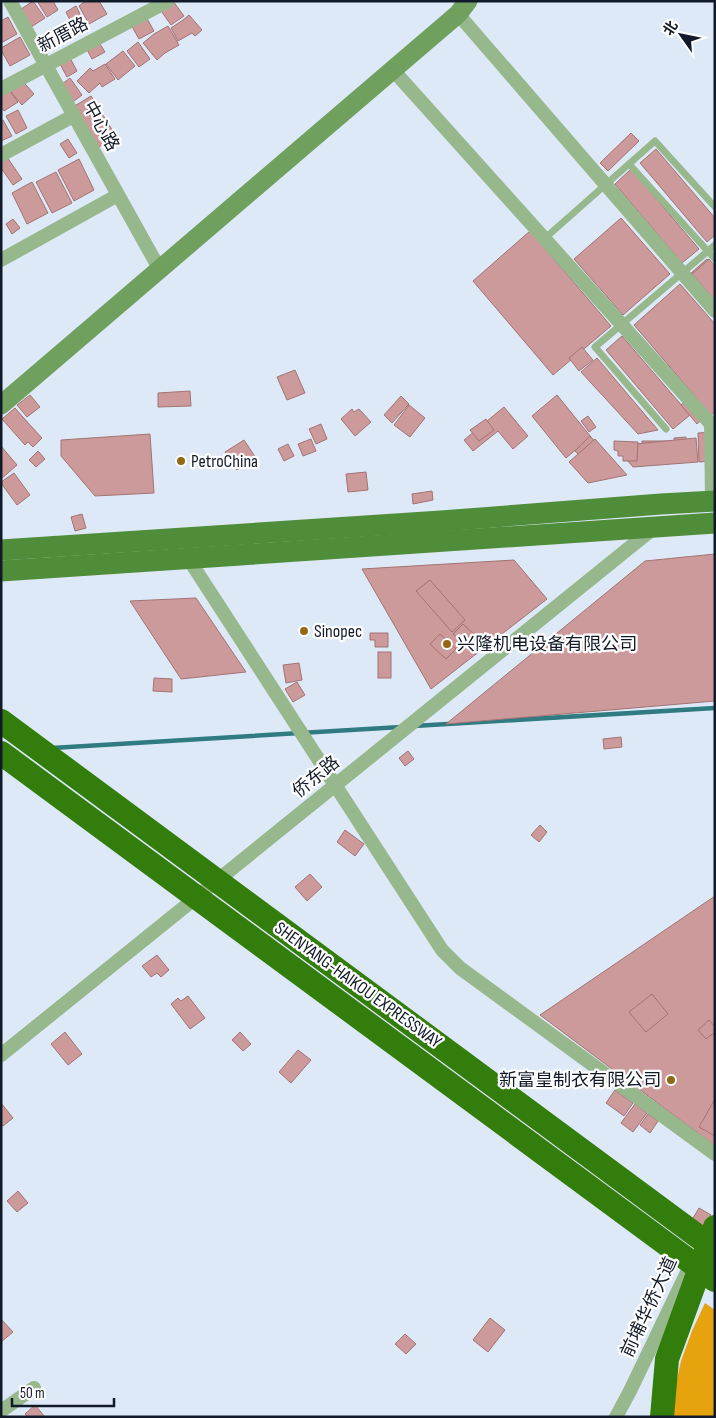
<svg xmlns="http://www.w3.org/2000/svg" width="716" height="1418" font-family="'Sofia Sans Condensed','Noto Sans SC',sans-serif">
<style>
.forest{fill:#e7a30e}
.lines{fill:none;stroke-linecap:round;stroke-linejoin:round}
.stream{stroke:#307b82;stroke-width:4.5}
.building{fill:#cc9a9b;stroke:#a27373}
.lane{stroke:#97b88d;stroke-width:7}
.street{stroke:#97b88d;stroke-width:14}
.secondary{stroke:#6fa05e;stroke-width:19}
.primary{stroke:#508d3a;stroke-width:21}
.highway{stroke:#337d0c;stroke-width:24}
.poi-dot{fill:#936813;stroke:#fff;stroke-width:2}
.labels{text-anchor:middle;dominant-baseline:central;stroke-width:4.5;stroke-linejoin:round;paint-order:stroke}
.street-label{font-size:18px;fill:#111a28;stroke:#fff}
.poi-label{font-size:18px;fill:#111a28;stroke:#fff;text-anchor:start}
</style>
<rect width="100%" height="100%" fill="#dee9f8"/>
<polygon class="forest" points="705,1303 715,1310 715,1417 671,1417 670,1410 681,1361 692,1331"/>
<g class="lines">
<g class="stream">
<polyline points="414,726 715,708"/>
<polyline points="52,748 401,727"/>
</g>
</g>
<g class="building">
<polygon points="33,1 45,18 28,29 17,12"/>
<polygon points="37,1 53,1 58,10 47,17"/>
<polygon points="86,1 99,1 107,14 89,24 79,6"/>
<polygon points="173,1 184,16 171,25 159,8"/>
<polygon points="76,6 85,24 75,30 66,12"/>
<polygon points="145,15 154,31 139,39 130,23"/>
<polygon points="189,15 202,30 195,36 192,33 178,41 171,28 183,20"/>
<polygon points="8,17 17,34 1,43 1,21"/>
<polygon points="168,26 179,45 165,53 157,60 143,43 154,34"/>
<polygon points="20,37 30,55 10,66 1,50 1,48"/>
<polygon points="97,39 105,52 92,59 85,46"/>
<polygon points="138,42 150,59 139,67 127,51"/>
<polygon points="123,51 135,66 118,80 106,64"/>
<polygon points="69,56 77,71 67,77 59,62"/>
<polygon points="105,64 115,79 102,87 100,83 89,93 77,81 90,68 93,71"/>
<polygon points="20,78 34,94 22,105 10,91 18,102 4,111 1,107 1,93"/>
<polygon points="70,78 82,95 69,105 62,84"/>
<polygon points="91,96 116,136 94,150 68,110"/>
<polygon points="18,110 27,128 16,134 6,116"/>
<polygon points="3,120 12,136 1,141 1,121"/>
<polygon points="631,133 639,141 608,171 600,163"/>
<polygon points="68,139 77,153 69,158 60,144"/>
<polygon points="656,149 715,218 715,235 707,242 640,163"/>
<polygon points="7,157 22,179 13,185 1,168 1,161"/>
<polygon points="79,159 94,190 74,201 58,170"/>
<polygon points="631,169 699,249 682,263 615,184"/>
<polygon points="56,172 72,203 52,213 36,182"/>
<polygon points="32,182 48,213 27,224 12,193"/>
<polygon points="621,218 670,274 623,315 574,259"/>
<polygon points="13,219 20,228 12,234 6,224"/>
<polygon points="530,231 611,326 553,375 473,281"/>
<polygon points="707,259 715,268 715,288 709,293 691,273"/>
<polygon points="709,259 715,266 715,301 692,274"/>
<polygon points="680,284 715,324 715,412 711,415 634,325"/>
<polygon points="622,336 690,415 673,429 606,350"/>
<polygon points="582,347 593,360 579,371 569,358"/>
<polygon points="597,358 658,430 638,434 581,372"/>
<polygon points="295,370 305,393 287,400 277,377"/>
<polygon points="190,391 191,406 158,407 158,393"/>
<polygon points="30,395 40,407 27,417 17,405"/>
<polygon points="557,395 591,437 566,458 532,416"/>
<polygon points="693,395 709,413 697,424 681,405"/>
<polygon points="401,396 409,404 392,423 384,415"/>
<polygon points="409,405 425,418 410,437 394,425"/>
<polygon points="504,407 528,436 513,449 498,431 473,451 464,440"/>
<polygon points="15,408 30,425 42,438 33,447 28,442 25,445 2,419"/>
<polygon points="352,409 354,412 359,409 371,422 355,436 341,419"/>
<polygon points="588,416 596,427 589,432 581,421"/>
<polygon points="486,419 494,430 479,441 470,430"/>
<polygon points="321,424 327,439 316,444 309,429"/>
<polygon points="713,432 714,461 699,462 698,433"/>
<polygon points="150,434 154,493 95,496 61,456 61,440"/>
<polygon points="590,436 610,458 595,472 575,451"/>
<polygon points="686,437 686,462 641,461 642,441 669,441 669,449 675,450 674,438"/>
<polygon points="696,438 698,462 633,467 615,446"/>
<polygon points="311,439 316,451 303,456 298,444"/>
<polygon points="595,439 627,475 588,483 569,462"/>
<polygon points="244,440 256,458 237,470 225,452"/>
<polygon points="614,441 638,442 637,461 623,461 623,456 618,456 618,451 614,450"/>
<polygon points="288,444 294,456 284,461 278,449"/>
<polygon points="1,446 17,465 1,479"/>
<polygon points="38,451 45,459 36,467 29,460"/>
<polygon points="366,472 368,490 348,492 346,474"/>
<polygon points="14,473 30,495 17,505 1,483 1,482"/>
<polygon points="432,491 433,500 413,504 412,494"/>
<polygon points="82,514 86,528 75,531 71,517"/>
<polygon points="715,554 715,701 446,724 645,561"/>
<polygon points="514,560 547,599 431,689 362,569"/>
<polygon points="430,580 465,620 452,632 416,591"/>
<polygon points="196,598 246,672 181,679 130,601"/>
<polygon points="463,624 479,639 469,649 453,634"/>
<polygon points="370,633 388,633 388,647 375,647 375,640 370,640"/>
<polygon points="440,634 456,649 446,659 430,644"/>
<rect x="378" y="652" width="13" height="26"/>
<polygon points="299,663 302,680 286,683 283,665"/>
<polygon points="154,678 172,679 172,692 153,691"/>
<polygon points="297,682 305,695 293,702 285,689"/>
<polygon points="621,737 622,747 604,749 603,739"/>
<polygon points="408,751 414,759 405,766 399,758"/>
<polygon points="540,825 547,832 539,842 531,835"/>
<polygon points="345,830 364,844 355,856 337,842"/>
<polygon points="310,874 322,887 307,901 295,887"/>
<polygon points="715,896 715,1146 540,1015"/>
<polygon points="157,955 169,970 161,977 157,973 151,977 142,966"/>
<polygon points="652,994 668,1014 646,1032 629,1012"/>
<polygon points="188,996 205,1018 190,1029 171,1004 178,998 181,1001"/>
<polygon points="709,1020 715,1027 715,1032 706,1039 698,1030"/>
<polygon points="65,1032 82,1054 68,1065 51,1044"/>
<polygon points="240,1032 251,1044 243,1051 232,1040"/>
<polygon points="298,1050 311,1060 291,1083 279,1072"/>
<polygon points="638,1073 642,1080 628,1087 625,1080"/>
<polygon points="615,1090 633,1103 624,1116 606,1103"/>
<polygon points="715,1099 715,1136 699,1127"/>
<polygon points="1,1103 13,1118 3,1126 1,1124"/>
<polygon points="635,1104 647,1113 633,1132 621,1123"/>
<polygon points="648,1114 658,1121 650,1133 640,1125"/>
<polygon points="18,1191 28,1203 17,1212 7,1201"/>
<polygon points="699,1208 711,1215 703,1230 690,1223"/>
<polygon points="490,1318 505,1330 488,1352 473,1340"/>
<polygon points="1,1319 13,1332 1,1342"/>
<polygon points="405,1334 416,1344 406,1354 395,1344"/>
<polygon points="35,1405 45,1417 28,1417 25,1414"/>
</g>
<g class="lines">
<g class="lane">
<polyline points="629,164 715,259"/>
<polyline points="544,239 655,141 715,207"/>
<polyline points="666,429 595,347 715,245"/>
</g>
<g class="street">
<polyline points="10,1 160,270"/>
<polyline points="458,14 715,311"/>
<polyline points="393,70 711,424 712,501"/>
<polyline points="1,89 168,1"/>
<polyline points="1,155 73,116"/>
<polyline points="1,260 118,195"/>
<polyline points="188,558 442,950 460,968 715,1154"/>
<polyline points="1,1055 655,527"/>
<polyline points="1,1411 34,1388"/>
<polyline points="616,1417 630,1391 691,1264"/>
</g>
<polyline class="secondary" points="1,405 458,14 468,1"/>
<g class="primary">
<polyline points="1,550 441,521 661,504 715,501"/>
<polyline points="1,571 715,523"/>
</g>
<g class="highway">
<polyline points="1,721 715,1249"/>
<polyline points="1,753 715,1280"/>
<polyline points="662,1417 667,1359 715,1227"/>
</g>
</g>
<g class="poi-dot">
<circle cx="181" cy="461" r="5"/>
<circle cx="304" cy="631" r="5"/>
<circle cx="447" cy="644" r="5"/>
<circle cx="671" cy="1080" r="5"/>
</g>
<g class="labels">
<g class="street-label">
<text transform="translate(63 35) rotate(-28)">新厝路</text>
<text transform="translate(101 126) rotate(61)">中心路</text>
<text transform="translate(316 777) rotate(-39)">侨东路</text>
<text transform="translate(358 985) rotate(36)">SHENYANG-HAIKOU EXPRESSWAY</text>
<text transform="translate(649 1307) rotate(-65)">前埔华侨大道</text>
</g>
<g class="poi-label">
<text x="191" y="461">PetroChina</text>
<text x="314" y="631">Sinopec</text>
<text x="457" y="644">兴隆机电设备有限公司</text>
<text x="661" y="1080" text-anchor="end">新富皇制衣有限公司</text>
</g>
</g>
<rect width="716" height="1418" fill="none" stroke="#111a28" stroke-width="5"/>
<g transform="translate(681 35) rotate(303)" stroke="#ffffff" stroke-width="4" paint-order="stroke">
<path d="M0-4L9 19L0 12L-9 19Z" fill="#111a28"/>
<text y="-8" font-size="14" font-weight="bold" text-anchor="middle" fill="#111a28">北</text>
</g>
<path d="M12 1398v8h102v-8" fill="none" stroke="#111a28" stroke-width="2.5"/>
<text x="20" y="1398" font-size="15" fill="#111a28" stroke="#ffffff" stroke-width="4" paint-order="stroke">50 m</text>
</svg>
